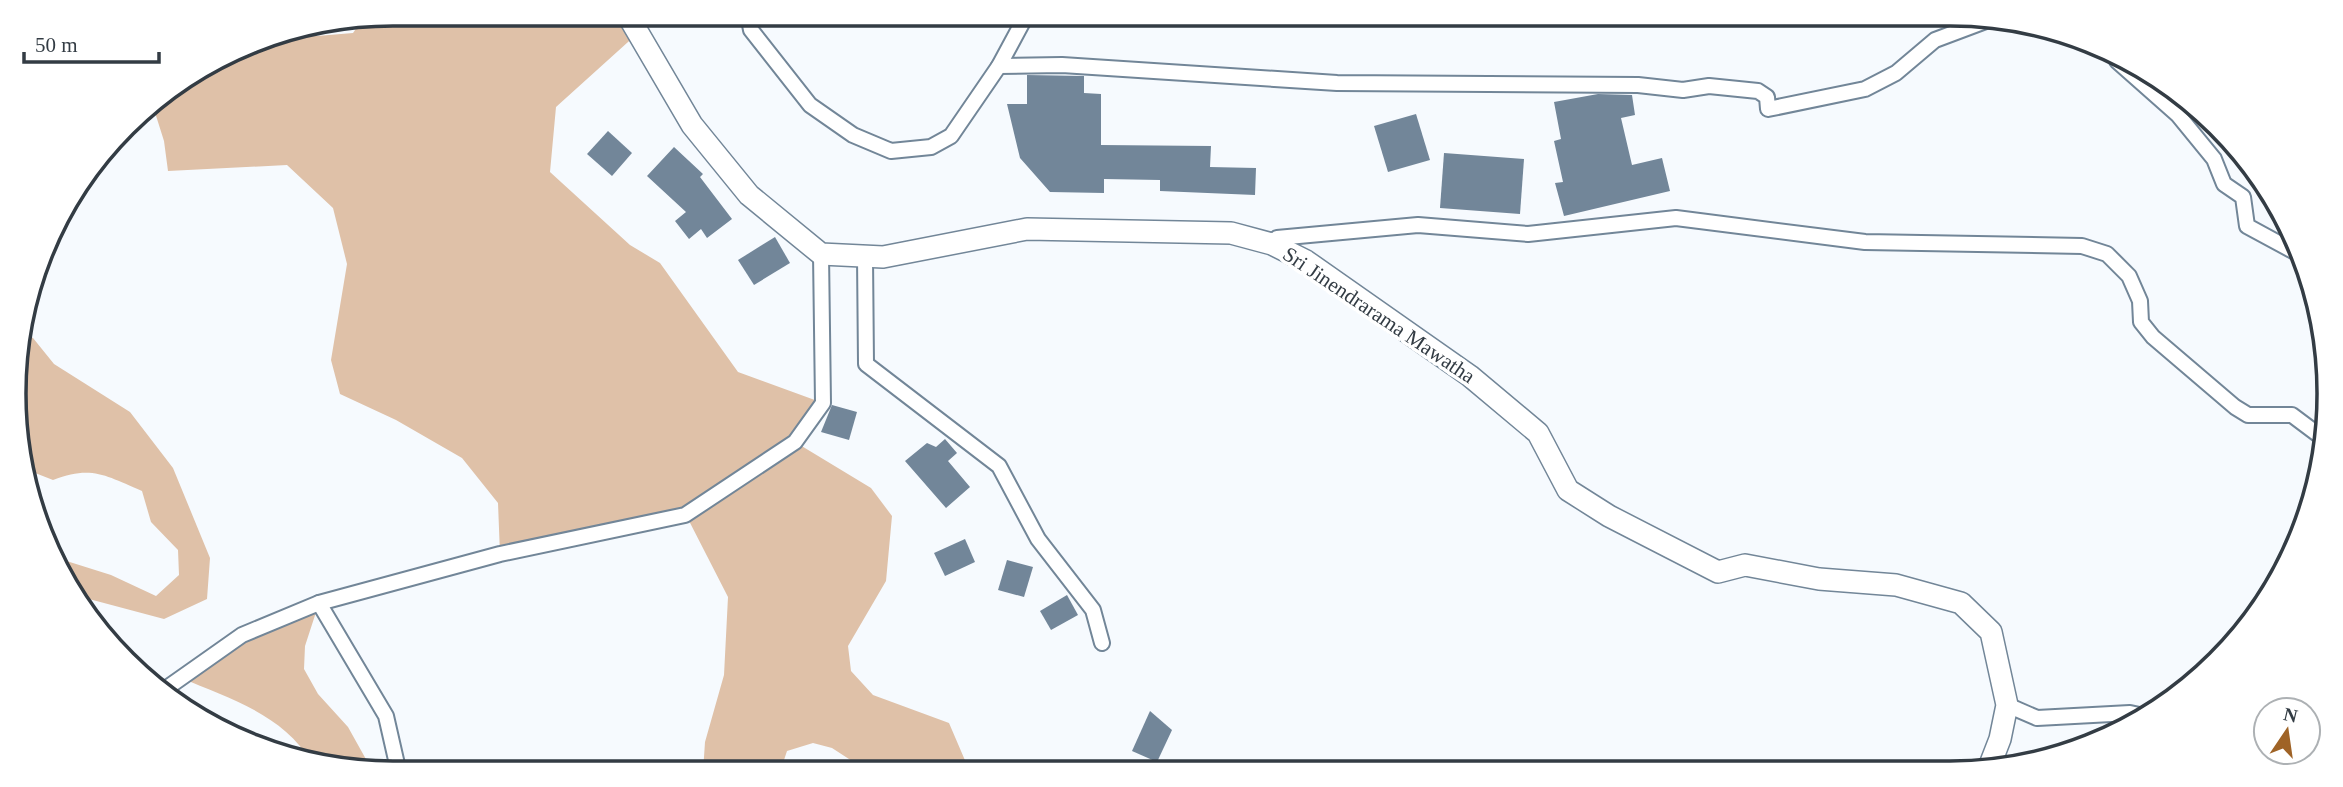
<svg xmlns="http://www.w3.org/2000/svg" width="2343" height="787" font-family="'Times New Roman',serif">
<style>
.green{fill:#dfc1a8}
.building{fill:#728699}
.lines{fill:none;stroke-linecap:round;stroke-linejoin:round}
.minor-casing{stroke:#728698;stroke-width:18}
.secondary-casing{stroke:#728698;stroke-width:24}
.minor{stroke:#fff;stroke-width:14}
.secondary{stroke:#fff;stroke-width:21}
.labels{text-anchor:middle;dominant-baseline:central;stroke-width:7;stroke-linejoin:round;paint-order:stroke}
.street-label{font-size:21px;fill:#333c44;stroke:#fff}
.rim{fill:none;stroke:#333c44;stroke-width:3.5}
</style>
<rect width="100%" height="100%" fill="#f6fafe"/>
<g class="green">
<polygon points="393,14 627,14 638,33 556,107 550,172 630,245 660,263 738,372 823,403 795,442 871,488 892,516 886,581 848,646 851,671 873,695 949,723 970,772 869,772 832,748 813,743 787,751 780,772 703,772 705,742 724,675 728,597 686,515 500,554 498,503 462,458 396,420 340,394 331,360 347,264 333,208 287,165 168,171 164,141 152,103 249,43 308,31 317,36 353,33 362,20"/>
<path d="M21 331 33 338 54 364 130 412 173 468 210 558 207 599 164 619 74 595 57 558 111 575 156 596 179 575 178 550 151 522 142 491C106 476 92 465 53 480L25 469 17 344Z"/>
<path d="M319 603 305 646 304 669 318 694 348 727 372 770 311 762C284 715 229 698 181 678L242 635Z"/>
</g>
<g class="building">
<polygon points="1027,75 1084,76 1084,93 1101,94 1101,145 1211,146 1210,167 1256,168 1255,195 1160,191 1160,180 1104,179 1104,193 1050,192 1020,158 1007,104 1027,104"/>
<polygon points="1598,94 1632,95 1635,115 1621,118 1632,165 1662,158 1670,191 1564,216 1555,183 1563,182 1554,141 1561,139 1554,102"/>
<polygon points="1416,114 1430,160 1388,172 1374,126"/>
<polygon points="608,131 632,153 612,176 587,154"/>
<polygon points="674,147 703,174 700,177 732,219 707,238 701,229 689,239 675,221 686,212 647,176"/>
<polygon points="1444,153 1524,159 1520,214 1440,208"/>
<polygon points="775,237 790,263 754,285 738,260"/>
<polygon points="832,405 857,412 849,440 821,432"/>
<polygon points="945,439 957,453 948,461 970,487 946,508 905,461 927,443 936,447"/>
<polygon points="965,539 975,562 945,576 934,553"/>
<polygon points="1007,560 1033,567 1024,597 998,590"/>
<polygon points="1067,595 1078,615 1051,630 1040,611"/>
<polygon points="1150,711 1172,730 1157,762 1132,751"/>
</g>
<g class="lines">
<g class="minor-casing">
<g id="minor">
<polyline points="748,14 751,30 810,105 853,135 891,151 931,147 951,136 999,66 1027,14"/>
<polyline points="2117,61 2178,115 2214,159 2224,184 2243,197 2247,226 2295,252"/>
<polyline points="999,66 1062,65 1337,83 1638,85 1683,90 1709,86 1758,91 1767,97 1768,109 1865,89 1896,73 1935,40 1991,19"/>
<polyline points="1272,244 1277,238 1418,225 1528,234 1676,218 1865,242 2082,246 2107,254 2129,276 2140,301 2141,322 2153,337 2235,407 2248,415 2292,415 2320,436"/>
<polyline points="865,257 866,364 999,466 1038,539 1093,610 1102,643"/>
<polyline points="319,603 386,716 399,773"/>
<polyline points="164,690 242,635 319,603 500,554 685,515 795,442 823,403 821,254"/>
<polyline points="2007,705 2037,718 2130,713 2144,716"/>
</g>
</g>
<g class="secondary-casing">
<polyline id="secondary" points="627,14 692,125 749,195 821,254 883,257 1027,229 1231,233 1272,244 1306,261 1470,376 1538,433 1568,490 1609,516 1718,572 1745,565 1819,579 1896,585 1961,603 1991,632 2007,705 2000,739 1988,770"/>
</g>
<use href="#minor" class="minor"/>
<use href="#secondary" class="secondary"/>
</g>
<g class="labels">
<g class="street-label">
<text transform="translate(1379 315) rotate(34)">Sri Jinendrarama Mawatha</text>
</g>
</g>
<path d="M0 0H2343V787H0ZM393 26H1950A367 367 0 0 1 2317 393V394A367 367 0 0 1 1950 761H393A367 367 0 0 1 26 394V393A367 367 0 0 1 393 26Z" fill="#fff" fill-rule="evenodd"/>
<path class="rim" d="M393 26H1950A367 367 0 0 1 2317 393V394A367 367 0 0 1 1950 761H393A367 367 0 0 1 26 394V393A367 367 0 0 1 393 26Z"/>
<g transform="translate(2287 731) rotate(13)"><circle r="33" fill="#ffffff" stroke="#adb1b4" stroke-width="2"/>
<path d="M0-5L12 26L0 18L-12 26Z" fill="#9f6326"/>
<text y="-10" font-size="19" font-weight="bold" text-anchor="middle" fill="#333c44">N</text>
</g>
<path d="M24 52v10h135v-10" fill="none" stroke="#333c44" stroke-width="3.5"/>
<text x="35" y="52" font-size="21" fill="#333c44" stroke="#ffffff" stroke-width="5" paint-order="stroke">50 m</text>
</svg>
